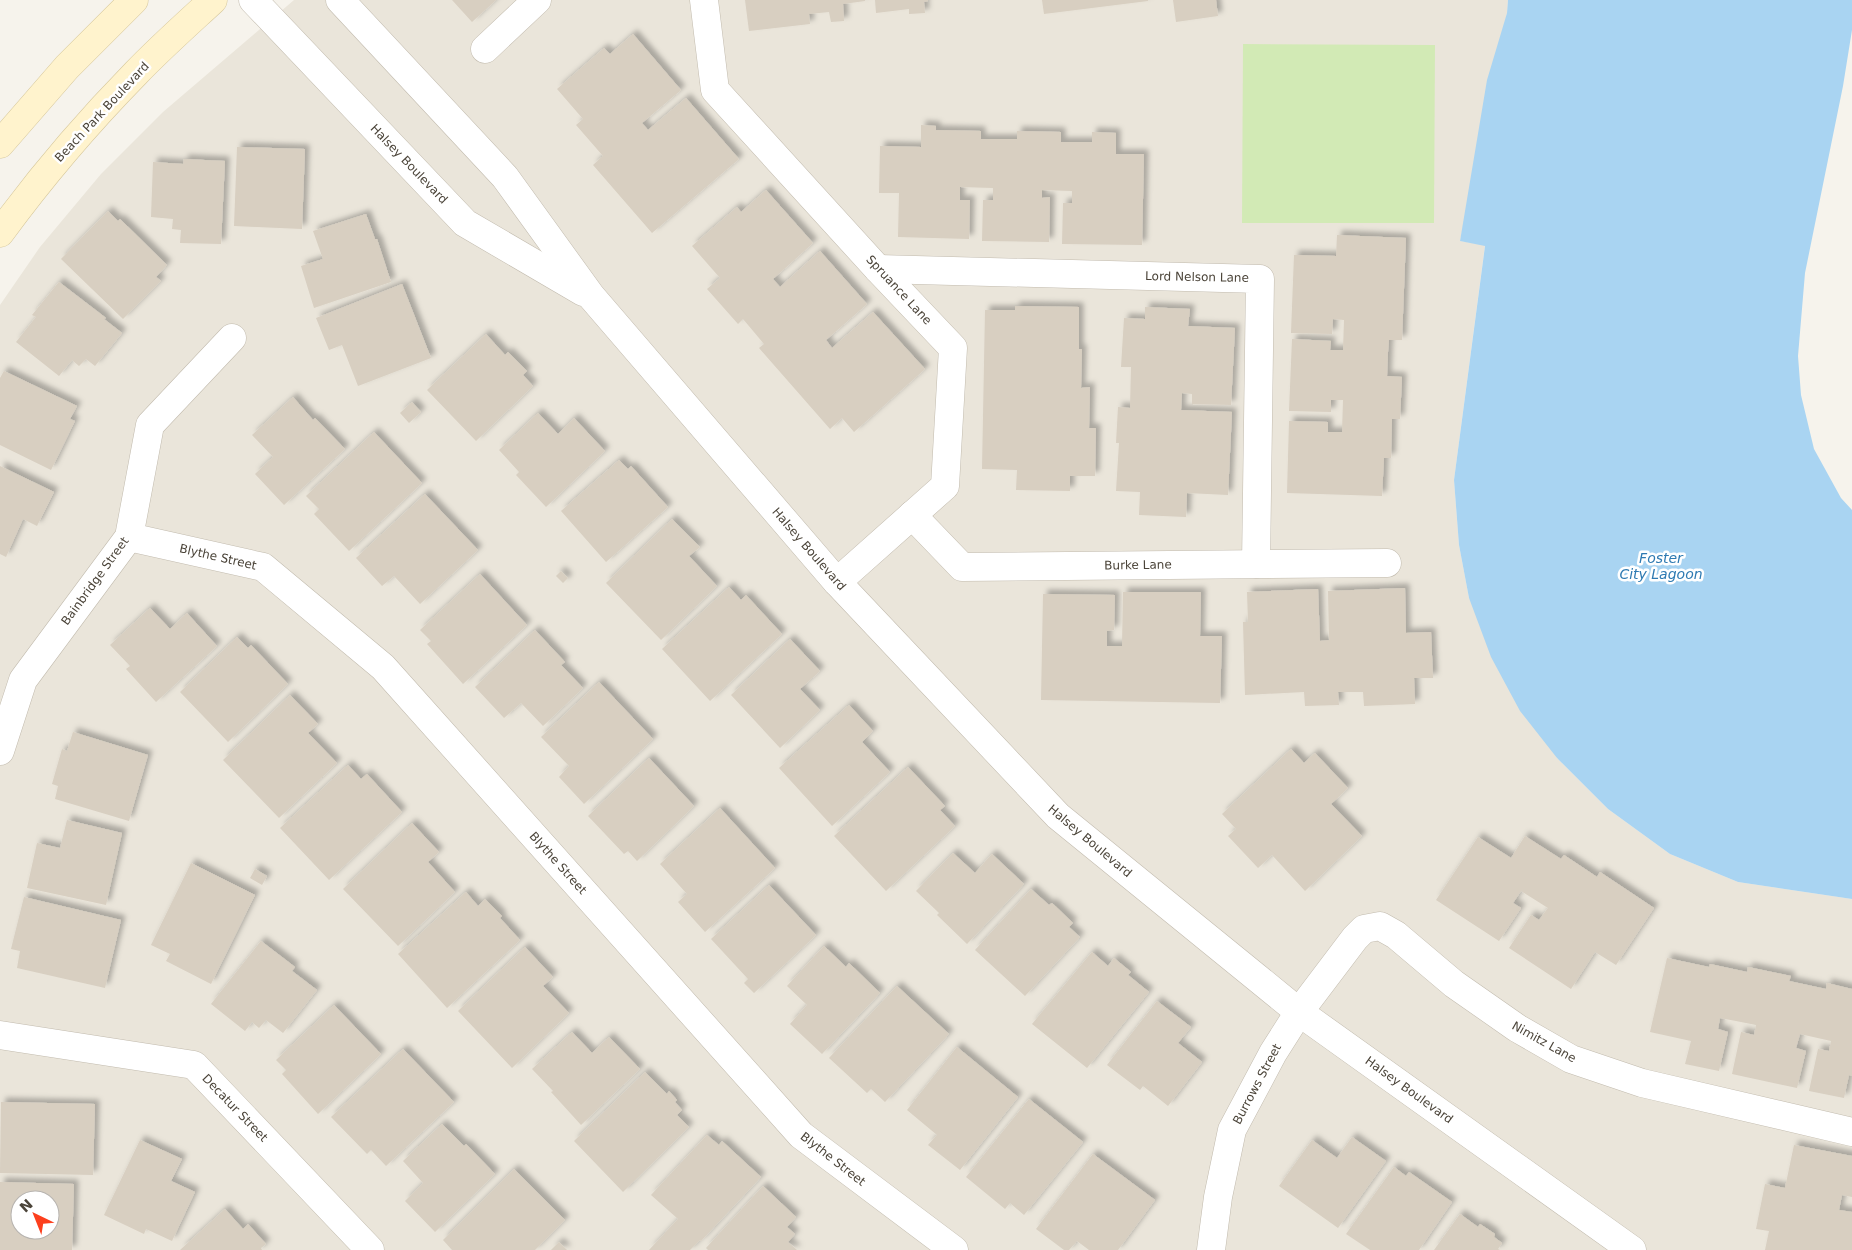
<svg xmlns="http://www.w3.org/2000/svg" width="1852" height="1250" font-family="'DejaVu Sans',sans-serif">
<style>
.residential{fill:#eae5da;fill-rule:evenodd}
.green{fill:#d2eab5}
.water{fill:#a9d4f2}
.building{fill:#d8cfc1;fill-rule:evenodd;filter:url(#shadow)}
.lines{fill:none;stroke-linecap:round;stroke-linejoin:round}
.minor-casing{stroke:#c2bbae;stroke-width:29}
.secondary-casing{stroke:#d6c79b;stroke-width:29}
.minor{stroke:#fff;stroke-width:28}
.secondary{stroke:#fff3cd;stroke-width:28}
.labels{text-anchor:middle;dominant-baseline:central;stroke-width:5;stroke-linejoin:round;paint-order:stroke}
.street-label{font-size:12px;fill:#4b4439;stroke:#fff}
.water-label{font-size:14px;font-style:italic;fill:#2e7ab2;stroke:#fff}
</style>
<defs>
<filter id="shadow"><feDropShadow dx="4.5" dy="-4.5" stdDeviation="2.5" flood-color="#0004"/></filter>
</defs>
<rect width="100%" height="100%" fill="#f6f3ec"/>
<path class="residential" d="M294 0H1508L1507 13 1460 241 1485 245 1454 480 1459 545 1469 598 1557 758 1608 809 1670 854 1738 882 1852 899V1250H0V305L40 247 101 174 163 112ZM20 1200H50V1230H20Z"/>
<polygon class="green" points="1243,44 1435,45 1434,223 1242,223"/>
<polygon class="water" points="1508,0 1852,0 1852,30 1843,86 1805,273 1798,356 1801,395 1814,449 1841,498 1852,510 1852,899 1738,882 1670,854 1608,809 1557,758 1520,711 1491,657 1469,598 1459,545 1454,480 1485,246 1460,241 1487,80 1507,13"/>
<g class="building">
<polygon points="452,0 496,0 472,22"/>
<polygon points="745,0 865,0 865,1 843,4 844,21 831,22 829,12 809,14 810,24 749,31"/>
<polygon points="875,0 928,0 928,1 924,2 925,13 909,14 909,9 876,13"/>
<polygon points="1042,0 1148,0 1148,1 1044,14"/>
<polygon points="1173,0 1216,0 1218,16 1176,22"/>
<polygon points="633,34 681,90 642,123 648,130 686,98 739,159 652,233 593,165 603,156 576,125 583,119 557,89 604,48 610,54"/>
<polygon points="921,125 936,126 936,130 981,131 981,139 1017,139 1017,131 1061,132 1061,142 1092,142 1092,132 1116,133 1116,154 1144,154 1142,245 1062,244 1063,203 1072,203 1072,191 1042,190 1042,198 1050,197 1049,242 982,241 983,200 993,200 993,188 960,187 960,200 970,200 969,239 898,237 899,193 879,193 880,146 921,147"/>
<polygon points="237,147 305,149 302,229 234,226"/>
<polygon points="184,159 225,161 221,244 180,243 181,230 172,229 173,219 151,217 153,162 183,164"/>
<polygon points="766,190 813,243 773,279 780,287 820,251 867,304 826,340 832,348 873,312 925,369 854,432 842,418 830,429 759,348 764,344 743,319 738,324 707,289 720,278 692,246 737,207 741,212"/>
<polygon points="108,211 118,221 120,219 167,265 156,277 161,281 123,319 61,259"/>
<polygon points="366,214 375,239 377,239 391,282 314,308 301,266 323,259 313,231"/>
<polygon points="1337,235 1406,238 1402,340 1389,340 1388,352 1387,376 1402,377 1400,419 1392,419 1391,458 1384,458 1382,496 1287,493 1289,421 1328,422 1328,432 1342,432 1343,400 1331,400 1331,412 1289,411 1292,339 1331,341 1330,350 1343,350 1344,320 1333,319 1332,334 1291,333 1294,255 1336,256"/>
<polygon points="59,282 106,318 104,319 122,333 95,366 86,359 79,366 72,360 59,376 16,342 36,317 32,315"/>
<polygon points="402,284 431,358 358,386 342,345 329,350 316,318"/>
<polygon points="1015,306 1079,307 1079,349 1082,349 1081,388 1090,387 1089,428 1096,428 1095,476 1070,476 1070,491 1016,490 1017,470 982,469 985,310 1015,310"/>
<polygon points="1145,307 1190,309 1188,326 1235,328 1231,405 1192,404 1192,394 1182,393 1181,410 1232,412 1228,495 1187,493 1186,517 1139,515 1140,492 1116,491 1119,443 1116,443 1118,407 1130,408 1131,367 1121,367 1124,318 1145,319"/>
<polygon points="486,334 505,355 508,352 527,371 523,375 533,386 476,441 427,390"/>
<polygon points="4,371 77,406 70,419 75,421 51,470 0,445 0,378"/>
<polygon points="293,397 313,420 315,418 345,449 284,505 255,474 273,457 252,435"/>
<polygon points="412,402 421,412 409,423 400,413"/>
<polygon points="538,413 558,434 574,418 605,451 546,507 516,475 519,472 499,450"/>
<polygon points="374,432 422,483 349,551 314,514 319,509 306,496"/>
<polygon points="619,460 628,469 631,466 668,507 606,562 561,511"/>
<polygon points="0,466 54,492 37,526 23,519 6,557 0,554"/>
<polygon points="425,494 478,550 420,604 394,576 382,586 356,558"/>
<polygon points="672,519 700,547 689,556 717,586 661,640 606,583"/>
<polygon points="561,571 568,578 563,583 556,576"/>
<polygon points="480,574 527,625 463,684 427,644 431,641 420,630"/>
<polygon points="729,587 741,600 746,595 782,634 710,701 662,649"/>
<polygon points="1405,588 1406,633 1431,632 1433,678 1414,678 1415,704 1364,706 1363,692 1338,692 1339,705 1305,706 1304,692 1245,695 1243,622 1248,622 1247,592 1318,589 1320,641 1329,640 1328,591"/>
<polygon points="1123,592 1201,592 1200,636 1222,636 1220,703 1041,700 1043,594 1115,595 1114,630 1107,631 1107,646 1122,646"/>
<polygon points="150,608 170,629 187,613 217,646 156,702 126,669 130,666 110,645"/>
<polygon points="535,630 565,662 561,665 583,688 543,726 521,703 504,718 475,687"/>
<polygon points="237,637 248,648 251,645 288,684 228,742 180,692"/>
<polygon points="790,639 820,671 800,689 820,710 780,748 731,695"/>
<polygon points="599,682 653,739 584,804 559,777 569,766 541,737"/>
<polygon points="290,695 318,724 308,733 337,763 279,818 223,760"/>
<polygon points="849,705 873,731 862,742 890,772 832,826 779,768"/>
<polygon points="73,732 148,755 129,821 55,799 58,786 52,784 62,749 67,751"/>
<polygon points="1291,749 1304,763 1315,753 1348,788 1331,804 1362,836 1305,891 1272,855 1258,868 1228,836 1236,829 1222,814"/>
<polygon points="649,758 694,806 637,861 628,851 624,854 588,816"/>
<polygon points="348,765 361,779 367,774 402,812 329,880 280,828"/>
<polygon points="908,767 945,806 940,810 955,826 886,891 834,836"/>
<polygon points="720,808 775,868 705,932 678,902 687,894 660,864"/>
<polygon points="67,820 122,833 106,905 27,888 37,843 60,848"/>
<polygon points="412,823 439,852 428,862 455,892 398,946 343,889"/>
<polygon points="1525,836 1561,859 1564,855 1597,877 1600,872 1654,908 1616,965 1595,952 1571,989 1509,948 1531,915 1539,920 1548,908 1521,891 1513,903 1521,908 1499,941 1436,900 1478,837 1511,858"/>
<polygon points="953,853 975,873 992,854 1024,884 967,944 937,915 939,913 916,891"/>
<polygon points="191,863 255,895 211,984 166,961 170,954 151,945"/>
<polygon points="255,869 267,876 262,885 250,878"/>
<polygon points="769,885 816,935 754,993 744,983 748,979 711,939"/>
<polygon points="1031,889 1049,905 1052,903 1073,923 1069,927 1080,937 1025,996 975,950"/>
<polygon points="466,892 478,906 485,899 502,916 500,918 520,940 447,1008 398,954"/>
<polygon points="24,897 121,920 105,988 17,968 20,951 11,949"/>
<polygon points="261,941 295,967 292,971 317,990 283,1033 266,1020 259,1028 252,1022 245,1031 211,1004"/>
<polygon points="824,946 846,967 849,963 880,993 822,1054 790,1024 807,1005 787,986"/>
<polygon points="525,947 553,977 543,986 569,1013 512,1068 458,1011"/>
<polygon points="1092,952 1108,966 1114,958 1131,972 1128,975 1149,992 1087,1068 1032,1024"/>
<polygon points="1667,958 1709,967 1710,964 1747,972 1748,967 1791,976 1789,981 1826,989 1827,983 1852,989 1852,1076 1849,1075 1844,1098 1809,1091 1818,1049 1829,1051 1831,1041 1800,1034 1796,1048 1806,1051 1797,1088 1732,1074 1741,1032 1754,1035 1756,1025 1736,1021 1720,1018 1718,1029 1728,1032 1719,1071 1685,1064 1691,1041 1650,1032"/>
<polygon points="897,986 949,1034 885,1102 871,1089 867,1093 829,1058"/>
<polygon points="1157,1001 1191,1027 1178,1043 1202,1062 1168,1106 1143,1086 1140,1090 1107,1065"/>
<polygon points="334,1005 381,1054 318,1114 282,1074 286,1070 276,1060"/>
<polygon points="572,1032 592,1053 609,1037 640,1069 581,1125 551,1092 553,1091 532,1069"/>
<polygon points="957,1047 1018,1097 960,1170 928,1145 937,1135 907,1110"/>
<polygon points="403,1049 454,1102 386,1166 371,1150 367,1154 331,1117"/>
<polygon points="645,1072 667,1094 669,1091 677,1100 675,1102 682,1110 677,1115 689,1127 623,1192 574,1141"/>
<polygon points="1029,1099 1083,1142 1024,1215 1010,1203 1005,1209 966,1177"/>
<polygon points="1,1102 95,1104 93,1175 0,1173"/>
<polygon points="442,1124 464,1146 466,1144 495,1174 435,1232 405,1201 423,1183 403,1161"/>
<polygon points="707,1135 719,1145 722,1141 761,1177 701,1241 700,1240 690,1250 649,1250 678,1219 651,1195"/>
<polygon points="1352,1137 1386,1161 1338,1228 1279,1186 1312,1140 1337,1158"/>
<polygon points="140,1140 182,1159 171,1181 195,1192 172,1241 146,1229 144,1234 104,1215"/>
<polygon points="1794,1145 1852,1156 1852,1197 1842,1195 1839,1210 1852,1212 1852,1250 1765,1250 1769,1231 1756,1229 1765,1184 1785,1188"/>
<polygon points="1093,1154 1155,1200 1118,1250 1089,1250 1077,1241 1069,1250 1064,1250 1036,1229"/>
<polygon points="1394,1167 1406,1176 1409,1172 1452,1202 1419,1250 1370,1250 1346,1234"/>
<polygon points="514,1169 565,1220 535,1250 452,1250 443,1240"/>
<path d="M0 1182 74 1184 72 1250H0ZM20 1200H50V1230H20Z"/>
<polygon points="763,1186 796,1217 787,1227 795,1234 788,1242 797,1250 708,1250 706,1248"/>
<polygon points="225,1209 243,1229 248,1224 266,1244 261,1248 262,1250 180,1250"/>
<polygon points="1460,1214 1478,1227 1480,1224 1495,1234 1494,1237 1502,1243 1498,1249 1500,1250 1434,1250"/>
<polygon points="559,1242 567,1250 551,1250"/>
</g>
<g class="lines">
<g class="minor-casing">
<g id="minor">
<polyline points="253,0 465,223 583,292"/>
<polyline points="340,0 505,177 591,296 837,582 1058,816 1299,1012 1632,1250"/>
<polyline points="704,0 715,90 878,269 953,348 945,486 837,582"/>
<polyline points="485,49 537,0"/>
<polyline points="878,269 1260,279 1256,564"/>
<polyline points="912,515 962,567 1387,563"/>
<polyline points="129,537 263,567 383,667 801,1135 954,1250"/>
<polyline points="0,751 23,680 129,537 150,425 232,338"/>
<polyline points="0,1035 194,1065 370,1250"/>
<polyline points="1211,1250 1218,1197 1232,1130 1273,1053 1299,1012 1355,938 1364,929 1380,926 1396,935 1454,984 1517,1028 1571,1059 1642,1083 1852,1132"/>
</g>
</g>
<g class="secondary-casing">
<g id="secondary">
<polyline points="0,144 67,67 134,0"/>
<path d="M0 233C41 177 87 123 136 73 160 48 187 24 213 0"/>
</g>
</g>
<use href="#minor" class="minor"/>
<use href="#secondary" class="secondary"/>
</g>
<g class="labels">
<g class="street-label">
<text transform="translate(102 112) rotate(-47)">Beach Park Boulevard</text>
<text transform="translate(409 164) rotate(46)">Halsey Boulevard</text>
<text transform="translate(1197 277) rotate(1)">Lord Nelson Lane</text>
<text transform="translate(899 290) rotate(47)">Spruance Lane</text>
<text transform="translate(809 549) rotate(49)">Halsey Boulevard</text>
<text transform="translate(218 557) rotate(13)">Blythe Street</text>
<text transform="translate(1138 565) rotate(-1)">Burke Lane</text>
<text transform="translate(95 581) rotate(-54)">Bainbridge Street</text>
<text transform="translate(1090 841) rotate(40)">Halsey Boulevard</text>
<text transform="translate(558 863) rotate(48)">Blythe Street</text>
<text transform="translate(1544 1042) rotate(29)">Nimitz Lane</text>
<text transform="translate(1257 1084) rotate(-62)">Burrows Street</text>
<text transform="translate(1409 1090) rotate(36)">Halsey Boulevard</text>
<text transform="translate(235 1108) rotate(46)">Decatur Street</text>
<text transform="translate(833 1159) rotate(38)">Blythe Street</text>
</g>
<g class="water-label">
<text x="1661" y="558">Foster<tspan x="1661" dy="16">City Lagoon</tspan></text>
</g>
</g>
<g transform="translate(35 1215) rotate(317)"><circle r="24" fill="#ffffff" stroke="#b7b4b0"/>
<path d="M0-4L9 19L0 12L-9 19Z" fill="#fc3f1d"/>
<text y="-8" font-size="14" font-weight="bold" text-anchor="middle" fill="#4b4439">N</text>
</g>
</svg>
